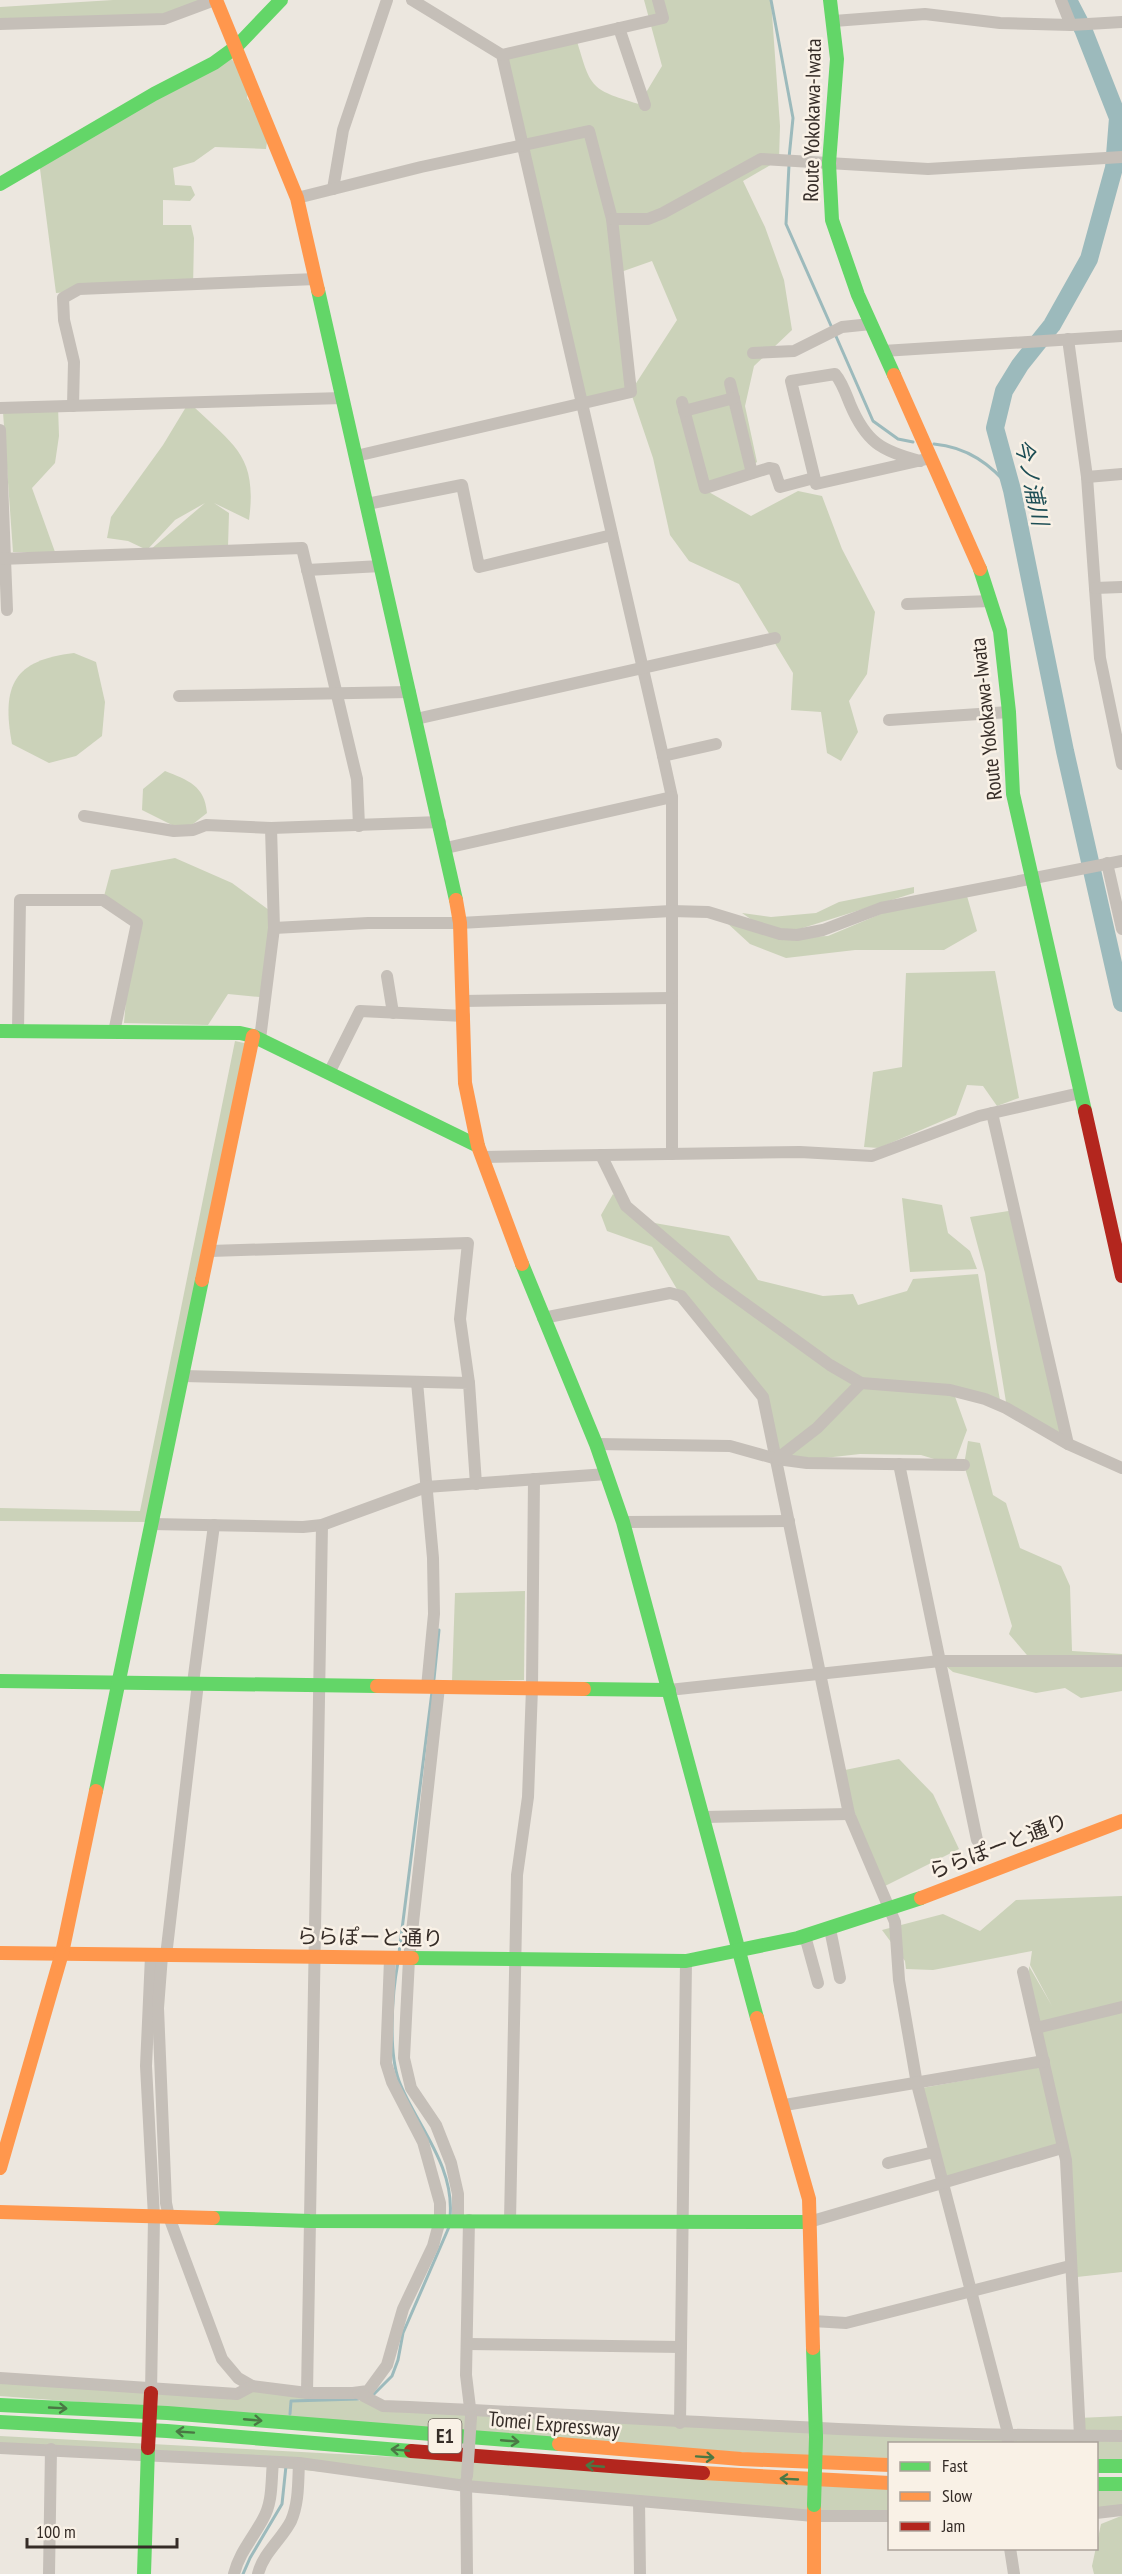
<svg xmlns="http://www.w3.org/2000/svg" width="1122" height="2574" font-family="'PT Sans Narrow','Noto Sans JP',sans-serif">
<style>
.green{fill:#cbd2b9;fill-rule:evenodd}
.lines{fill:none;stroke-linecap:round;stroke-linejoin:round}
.stream{stroke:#9cbabc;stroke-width:3}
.river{stroke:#9cbabc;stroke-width:18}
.street{stroke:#c5bfb8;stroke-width:12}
.fast{stroke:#63d668;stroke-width:14}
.slow{stroke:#ff974d;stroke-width:14}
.jam{stroke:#b3261e;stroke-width:14}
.street-bridge{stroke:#c5bfb8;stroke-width:12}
.fast-bridge{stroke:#63d668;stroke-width:14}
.jam-bridge{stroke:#b3261e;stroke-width:14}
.oneway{stroke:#4a7844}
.labels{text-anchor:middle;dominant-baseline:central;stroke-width:5;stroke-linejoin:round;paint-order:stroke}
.shield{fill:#f9f1e6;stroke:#706760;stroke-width:1.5}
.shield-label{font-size:20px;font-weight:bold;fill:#352c27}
.street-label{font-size:21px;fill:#352c27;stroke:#f9f1e6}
.water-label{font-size:22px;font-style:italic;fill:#1d4e55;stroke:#f9f1e6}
</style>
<rect width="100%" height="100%" fill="#ece7df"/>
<g class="green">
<polygon points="113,0 203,0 157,19 0,22 0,7"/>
<path d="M644 0H771L780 126 779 160 743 181 765 227 784 280 792 330 754 366 745 406 757 462 728 482 700 487 751 516 798 491 822 496 842 549 875 612 867 674 849 701 858 732 841 761 827 753 821 712 791 710 793 673 739 584 689 561 670 535 653 458 631 393 582 405 502 55 576 38C591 87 588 89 639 104L662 66ZM652 261 677 320 631 391 618 273Z"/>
<polygon points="227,54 250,80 247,98 269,128 266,149 215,147 194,162 173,168 175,185 191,186 195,195 190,201 163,200 163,225 191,225 194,238 193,288 168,285 56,293 39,161"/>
<path d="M189 402C232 445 258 453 249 520L214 503 229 513 228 547 150 550 205 503 175 520 147 550 128 541 107 538 111 517 163 445Z"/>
<polygon points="58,406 59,436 55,463 32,488 55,552 13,552 3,412"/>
<path d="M74 653 96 662 105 702 102 736 76 756 49 763 12 744C1 685 14 660 74 653Z"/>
<path d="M165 771C188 780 205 786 207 813L184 831 142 810 143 789Z"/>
<polygon points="175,858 232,883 273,913 260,997 228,994 208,1025 124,1023 130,954 137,923 103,900 111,870"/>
<polygon points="914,887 914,893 790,932 752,920 742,913 771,917 816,913 839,902"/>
<polygon points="967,896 977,931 944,950 855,950 786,958 750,944 726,922 784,938 828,936 883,913"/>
<polygon points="995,971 1019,1098 997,1106 983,1086 967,1085 956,1115 879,1148 864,1147 873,1072 902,1067 906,973"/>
<polygon points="235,1041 253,1045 148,1522 0,1521 0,1508 140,1511"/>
<polygon points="613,1194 643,1221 729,1236 758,1280 823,1296 853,1294 858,1305 907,1291 913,1279 978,1274 1001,1406 953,1391 967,1430 954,1465 921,1455 860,1454 771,1464 763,1397 681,1296 652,1247 607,1231 601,1215"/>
<polygon points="902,1198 942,1205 948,1233 970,1251 977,1269 910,1272"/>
<polygon points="1015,1210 1068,1444 1006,1402 985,1273 970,1217"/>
<polygon points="968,1441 980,1443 993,1495 1006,1503 1020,1548 1061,1566 1070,1586 1072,1651 1122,1654 1122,1691 1081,1698 1065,1688 1036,1693 953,1672 940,1661 1032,1661 1009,1634 1012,1626 964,1465"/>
<polygon points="525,1591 524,1680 452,1681 455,1593"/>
<polygon points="899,1759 933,1794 959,1849 881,1888 840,1771"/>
<polygon points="1122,1896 1122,2272 1077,2277 1062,2148 947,2179 922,2088 1045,2066 1029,1995 1029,1966 1052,2006 1030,1965 1032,1951 933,1970 906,1969 905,1961 882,1930 943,1914 980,1931 1016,1900"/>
<polygon points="0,2379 237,2394 252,2386 314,2393 422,2411 1080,2436 1079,2418 1122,2416 1122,2459 1097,2460 1096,2444 890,2444 889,2458 762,2454 0,2396"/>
<polygon points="0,2436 889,2483 889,2514 776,2513 148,2456 0,2449"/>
<polygon points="1122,2481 1122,2574 1094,2574 1092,2566 1101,2524 1121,2516 1097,2516 1097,2482"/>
</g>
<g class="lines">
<g class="stream">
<polyline points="771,0 793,118 789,158"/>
<polyline points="789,165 786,224 832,328"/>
<polyline points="835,334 873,421 898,439 913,442"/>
<path d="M934 444C967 447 991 464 1012 490"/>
<polyline points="434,1679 439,1630"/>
<polyline points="399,1953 432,1692"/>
<path d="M398 1962C392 1994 388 2051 399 2081 416 2125 455 2165 450 2217"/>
<polyline points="373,2395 392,2376 398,2360 403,2333 449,2227"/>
<polyline points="290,2414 291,2401 358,2399"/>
<polyline points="243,2574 250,2558 282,2504 286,2466"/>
</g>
<polyline class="river" points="1068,0 1083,29 1118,118 1114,168 1089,259 1052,325 1020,365 1004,391 995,428 1012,490 1065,751 1122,1003"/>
<g class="street">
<polyline points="412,0 502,55 663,756 672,797 672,1154"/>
<polyline points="1061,0 1071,25"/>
<polyline points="834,21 925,14 1000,23 1071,25 1122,22"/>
<polyline points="0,24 164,19 215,0"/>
<polyline points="619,28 645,105"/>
<polyline points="502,55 663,18 658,0"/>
<polyline points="333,189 343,130 387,0"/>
<polyline points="297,198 421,167 589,131 612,219 631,392 356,456"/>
<polyline points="612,219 648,219 663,213 761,159 928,169 1122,157"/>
<polyline points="1068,339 1087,477 1100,658 1122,764"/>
<polyline points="883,351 1122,336"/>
<polyline points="753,353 794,351 842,327 871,324"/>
<polyline points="730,383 752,473"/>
<polyline points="682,402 705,488 769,468 774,469 780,487 814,478"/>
<polyline points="73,406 74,362 64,320 63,298 79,289 316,279"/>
<polyline points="0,408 343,398"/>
<polyline points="684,411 734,398"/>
<polyline points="0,430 7,610"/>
<path d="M920 461C881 451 866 442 850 404 846 394 842 382 835 374L791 381 816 484 931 458"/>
<polyline points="1087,477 1122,474"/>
<polyline points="367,504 462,485 479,567 612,535"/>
<polyline points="0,559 302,548 357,779 359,826"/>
<polyline points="307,570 381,566"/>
<polyline points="1095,588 1122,587"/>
<polyline points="907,604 991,601"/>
<polyline points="179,696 410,692"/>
<polyline points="416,719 775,638"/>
<polyline points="889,720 1009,712"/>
<polyline points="663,756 716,744"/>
<polyline points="84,816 174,831 193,830 206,825 271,828 440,822"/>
<polyline points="446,848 672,797"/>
<polyline points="1107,863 1122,929"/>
<polyline points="274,928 368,923 460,923 671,911 708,912 780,934 797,935 823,930 881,908 1122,861"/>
<polyline points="387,976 393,1013"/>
<polyline points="463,1001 672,998"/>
<polyline points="18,1031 20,900 103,900 137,923 114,1032"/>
<polyline points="260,1039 274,928 271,828"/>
<polyline points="329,1073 360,1011 464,1016"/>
<polyline points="992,1113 1068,1444"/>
<polyline points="601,1155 626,1206 715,1282 830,1365 861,1383 950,1390 985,1399 1006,1408 1068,1444 1122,1468"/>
<polyline points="483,1157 800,1152 872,1156 979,1116 1080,1093"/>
<polyline points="210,1251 468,1243 460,1319 469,1383"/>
<polyline points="543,1318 670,1293 681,1296 763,1397 849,1814 895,1922 899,1980 917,2084 1007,2429 1008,2444"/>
<polyline points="183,1376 469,1383 476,1484"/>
<polyline points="417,1382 433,1558 434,1614 427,1687"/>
<polyline points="596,1444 730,1446 777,1459 807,1463 964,1465"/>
<polyline points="777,1459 817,1428 861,1383"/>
<polyline points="899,1464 977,1840"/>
<polyline points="623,1522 789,1521"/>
<polyline points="151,1524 303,1527 322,1525 426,1487 607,1474"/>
<polyline points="193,1683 214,1525"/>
<polyline points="439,1687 409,1959 404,2058 411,2088 436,2125 451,2163 458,2194 458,2220"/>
<polyline points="669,1690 940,1661 1122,1661"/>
<polyline points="704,1817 849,1814"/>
<polyline points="830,1929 840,1978"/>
<polyline points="805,1936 818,1983"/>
<polyline points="151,1956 146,2066 154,2217 151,2393"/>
<polyline points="162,1956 158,2008 166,2203 169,2217 222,2359 238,2378 252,2386 307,2393 353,2393 368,2391 387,2365 403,2309 433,2246 440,2220 440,2203 423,2142 392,2082 386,2063 390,1959"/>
<polyline points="166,1956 198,1683"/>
<polyline points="1023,1972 1066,2160 1080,2436"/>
<polyline points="1036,2028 1122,2007"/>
<polyline points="785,2105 1044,2061"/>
<polyline points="888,2163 934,2152"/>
<polyline points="469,2220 466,2375 471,2416"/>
<polyline points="510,2221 517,1875 528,1797 532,1688 534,1479"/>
<polyline points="809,2222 1062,2148"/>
<polyline points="813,2321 846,2323 1070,2266"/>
<polyline points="467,2344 681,2347"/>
<polyline points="0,2378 237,2394 252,2386"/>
<polyline points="307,2393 322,1525"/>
<path d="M358 2393 383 2406C629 2416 875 2436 1122 2436"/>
<polyline points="680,2423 686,1961"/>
<polyline points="0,2448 299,2463 466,2486 814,2516 890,2516"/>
<polyline points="466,2481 467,2574"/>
<polyline points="639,2501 640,2574"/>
<polyline points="1096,2513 1122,2510"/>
<polyline points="1010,2548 1014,2574"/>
<polyline points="49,2574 51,2449"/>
<path d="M234 2574C239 2553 253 2538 263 2519 273 2502 271 2481 273 2462"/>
<path d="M258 2574C263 2553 282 2539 291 2521 299 2503 298 2482 299 2463"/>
</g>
<g class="fast">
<polyline points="830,0 837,59 829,163 832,220 858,295 894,375"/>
<polyline points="0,184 154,94 214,63 236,47 281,0"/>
<polyline points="318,290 456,900"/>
<polyline points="980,569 1000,631 1009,712 1013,794 1085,1111"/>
<polyline points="0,1031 240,1033 253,1036 478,1146"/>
<polyline points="522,1264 596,1444 623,1522 757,2018"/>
<polyline points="0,1681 377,1686"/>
<polyline points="584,1689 669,1690"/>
<polyline points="96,1791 202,1280"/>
<polyline points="412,1958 686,1961 798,1938 921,1898"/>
<polyline points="213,2218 310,2221 809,2222"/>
<polyline points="813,2348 816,2437"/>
<polyline points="0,2405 167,2413 559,2444"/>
<polyline points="0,2422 167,2431 411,2451"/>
<polyline points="1096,2466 1122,2466"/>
<polyline points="1096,2484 1122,2484"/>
<polyline points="144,2574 148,2448"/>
</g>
<g class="slow">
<polyline points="216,0 297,198 318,290"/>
<polyline points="894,375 980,569"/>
<polyline points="456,900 460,923 465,1083 478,1146 522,1264"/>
<polyline points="202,1280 253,1036"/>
<polyline points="377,1686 584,1689"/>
<polyline points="921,1898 1122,1821"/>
<polyline points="0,1953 412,1958"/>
<polyline points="757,2018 809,2199 813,2348"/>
<polyline points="0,2168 62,1953 96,1791"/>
<polyline points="0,2212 213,2218"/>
<polyline points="559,2444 741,2459 890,2465"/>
<polyline points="703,2473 890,2483"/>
<polyline points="814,2505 814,2574"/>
</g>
<g class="jam">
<polyline points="1085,1111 1122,1276"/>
<polyline points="411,2451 703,2473"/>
</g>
<polyline class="street-bridge" points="467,2476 471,2417"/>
<polyline class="fast-bridge" points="814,2505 816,2437"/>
<polyline class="jam-bridge" points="148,2448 151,2393"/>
</g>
<defs><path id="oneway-shaft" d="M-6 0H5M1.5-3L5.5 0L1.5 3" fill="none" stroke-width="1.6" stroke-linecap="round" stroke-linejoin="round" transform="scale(1.5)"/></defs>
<g class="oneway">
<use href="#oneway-shaft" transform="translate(58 2408) rotate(3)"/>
<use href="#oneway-shaft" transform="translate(253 2420) rotate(5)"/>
<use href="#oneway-shaft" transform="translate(185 2432) rotate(-176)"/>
<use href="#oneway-shaft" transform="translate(510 2441) rotate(5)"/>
<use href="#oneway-shaft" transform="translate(400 2450) rotate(-175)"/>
<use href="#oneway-shaft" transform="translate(705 2457) rotate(4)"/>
<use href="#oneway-shaft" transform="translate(595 2466) rotate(-175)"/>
<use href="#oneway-shaft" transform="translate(789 2479) rotate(-177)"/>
</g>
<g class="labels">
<rect class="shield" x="428.5" y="2419" width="33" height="34" rx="4.5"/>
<g class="shield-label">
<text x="445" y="2436">E1</text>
</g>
<g class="street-label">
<text transform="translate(812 120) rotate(-89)">Route Yokokawa-Iwata</text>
<text transform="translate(986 719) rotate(-96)">Route Yokokawa-Iwata</text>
<text transform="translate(998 1846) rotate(-21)">ららぽーと通り</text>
<text transform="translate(370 1937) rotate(1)">ららぽーと通り</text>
<text transform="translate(554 2424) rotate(5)">Tomei Expressway</text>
</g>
<g class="water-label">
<text transform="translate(1032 482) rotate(78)">今ノ浦川</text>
</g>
</g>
<rect x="888" y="2442" width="210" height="108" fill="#f9f1e6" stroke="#aba29a" stroke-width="1.5"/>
<rect x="900" y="2462" width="30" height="9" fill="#63d668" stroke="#aba29a" stroke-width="1.5"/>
<text x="942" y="2472" font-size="18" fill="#352c27">Fast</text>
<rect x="900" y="2492" width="30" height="9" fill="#ff974d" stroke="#aba29a" stroke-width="1.5"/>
<text x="942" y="2502" font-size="18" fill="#352c27">Slow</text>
<rect x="900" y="2522" width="30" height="9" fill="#b3261e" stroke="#aba29a" stroke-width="1.5"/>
<text x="942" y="2532" font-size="18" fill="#352c27">Jam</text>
<path d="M27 2538v9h150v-9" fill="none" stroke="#352c27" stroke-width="3"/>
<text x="36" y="2538" font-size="18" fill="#352c27" stroke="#f9f1e6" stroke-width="4.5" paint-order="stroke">100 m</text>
</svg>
